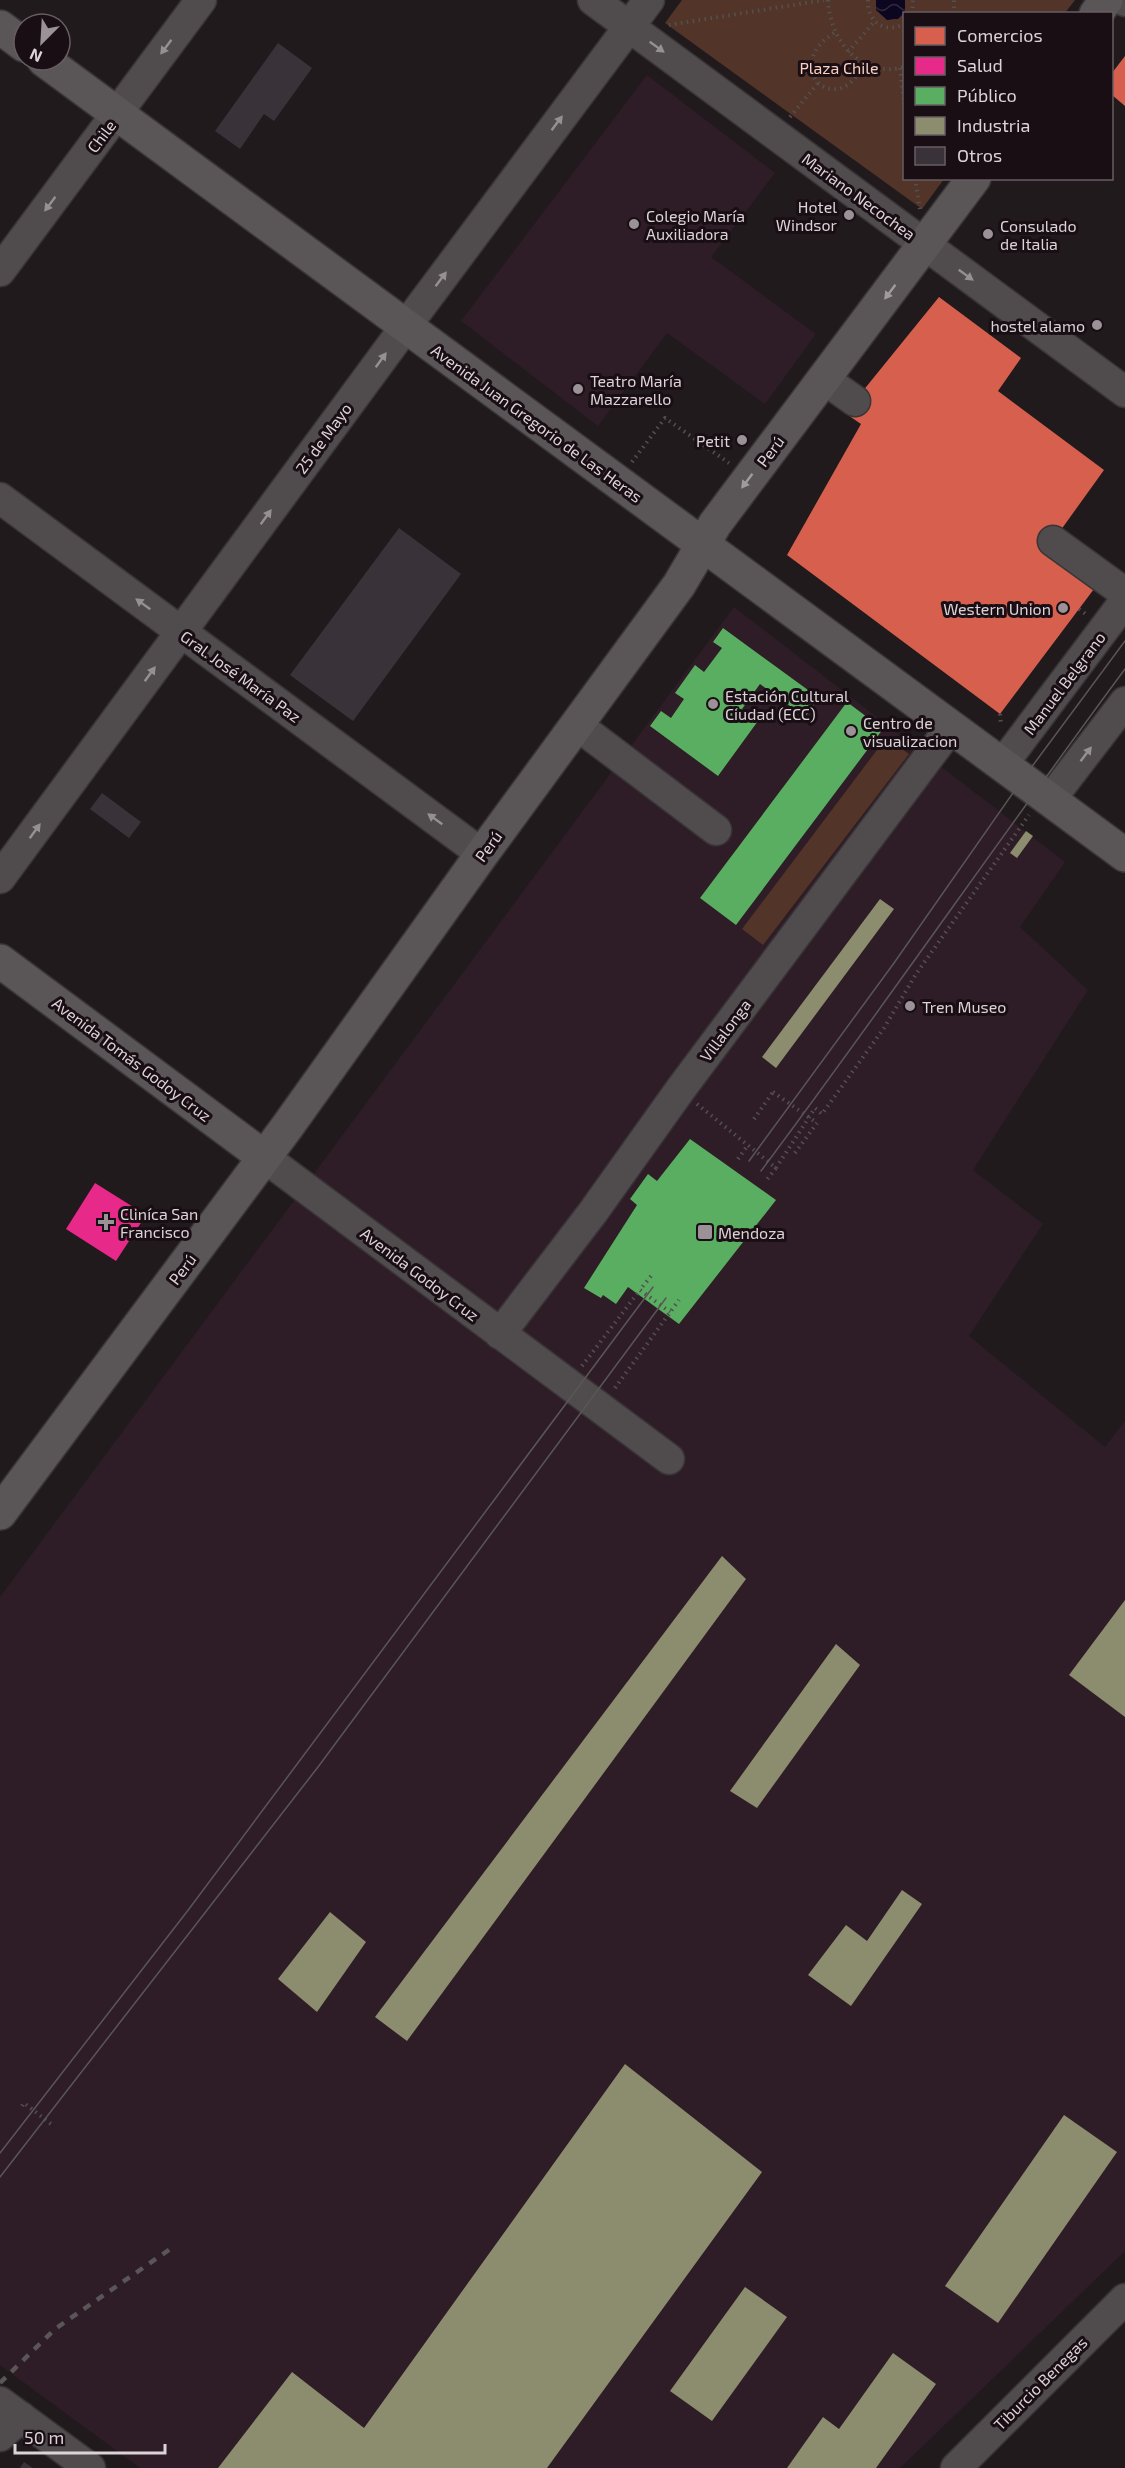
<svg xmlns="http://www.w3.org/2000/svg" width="1125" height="2468" font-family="'Exo 2',sans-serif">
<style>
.built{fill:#2e1d26}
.green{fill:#533428}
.water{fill:url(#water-waves)}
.shops{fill:#d6604d}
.health{fill:#e7298a}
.public{fill:#5aae61}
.industry{fill:#8c8c6e}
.building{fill:#393239}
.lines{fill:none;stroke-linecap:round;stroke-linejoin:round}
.minor-casing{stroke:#393537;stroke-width:33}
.major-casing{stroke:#393537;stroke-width:36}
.path{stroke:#535051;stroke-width:4;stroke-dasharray:1.5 4.5;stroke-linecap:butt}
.minor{stroke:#504c4d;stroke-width:30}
.major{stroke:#5a5657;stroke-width:33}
.tram{stroke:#5a5658;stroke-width:1.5}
.rail{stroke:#5a5658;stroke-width:4.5;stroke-dasharray:8 8;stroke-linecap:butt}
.path-bridge{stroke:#535051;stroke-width:4;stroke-dasharray:1.5 4.5;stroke-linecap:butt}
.oneway{fill:#969092}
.oneway2{fill:#a29b9d}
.poi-dot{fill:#9a9296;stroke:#190e14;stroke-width:2}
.labels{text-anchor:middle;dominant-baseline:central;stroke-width:6;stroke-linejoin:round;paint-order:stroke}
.park-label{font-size:16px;fill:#facfbf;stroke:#190e14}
.street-label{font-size:16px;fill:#dcd3d7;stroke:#190e14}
.poi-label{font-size:16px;fill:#dcd3d7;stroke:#190e14;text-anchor:start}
</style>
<defs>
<pattern id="water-waves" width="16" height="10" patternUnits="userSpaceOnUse" patternTransform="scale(1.5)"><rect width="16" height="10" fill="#0d0620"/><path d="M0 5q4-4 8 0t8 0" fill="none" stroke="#302940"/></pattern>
</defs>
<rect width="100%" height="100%" fill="#201a1d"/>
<g class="built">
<polygon points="647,75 775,173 711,257 816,334 765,404 667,333 598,426 461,321"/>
<polygon points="734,607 1065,862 1020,927 1088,990 973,1170 1043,1224 969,1336 1105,1447 1125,1421 1125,2251 900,2468 140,2468 0,2365 0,1597"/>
</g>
<g class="green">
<polygon points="682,0 1075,0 1065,13 904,14 904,178 944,179 922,209 665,23"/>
<polygon points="886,738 909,754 763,945 742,929"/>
</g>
<polygon class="water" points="876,0 905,0 905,12 898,19 887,20 876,10"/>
<g class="shops">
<polygon points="1125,56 1125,106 1112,95 1112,73"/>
<polygon points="939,297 1021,358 998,391 1104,470 1058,534 1097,585 1000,714 787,555 861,424 845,413"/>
</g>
<polygon class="health" points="95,1183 146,1215 116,1261 66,1229"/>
<g class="public">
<polygon points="723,628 819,698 805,717 760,684 742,709 758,721 718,776 650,726 661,711 671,718 684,699 675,693 695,665 704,672 722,648 713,642"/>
<polygon points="847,702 883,729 736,925 700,898"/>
<polygon points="690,1139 776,1200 679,1324 628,1287 616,1304 603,1295 601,1298 584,1288 637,1205 630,1199 648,1174 657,1181"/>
</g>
<g class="industry">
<polygon points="1026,831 1033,836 1017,858 1010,853"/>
<polygon points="880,899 894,909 776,1068 762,1057"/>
<polygon points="722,1556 746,1579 407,2041 375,2017"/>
<polygon points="1125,1600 1125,1717 1069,1675"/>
<polygon points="836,1644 860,1665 757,1808 730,1791"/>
<polygon points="902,1890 922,1904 851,2006 808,1975 846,1925 867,1941"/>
<polygon points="330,1912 366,1942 317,2012 278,1979"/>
<polygon points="625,2064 762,2172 547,2468 218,2468 292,2372 364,2428"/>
<polygon points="1064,2115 1117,2152 998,2323 945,2286"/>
<polygon points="745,2287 787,2317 712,2421 670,2391"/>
<polygon points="893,2353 936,2384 876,2468 787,2468 823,2417 839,2429"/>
</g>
<g class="building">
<polygon points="278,43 312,68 274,121 264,114 240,149 215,131"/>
<polygon points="399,528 461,574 353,721 290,675"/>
<polygon points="102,793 141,822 129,838 90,809"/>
<polygon points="24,2462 33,2468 20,2468"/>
</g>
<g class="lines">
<g class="minor-casing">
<g id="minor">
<polyline points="593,0 1125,392"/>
<polyline points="1124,0 1125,1"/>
<polyline points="0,271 201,0"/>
<polyline points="824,379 855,401"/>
<polyline points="0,498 482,854"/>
<polyline points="1053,541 1125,593"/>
<polyline points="577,725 716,830"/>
<polyline points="1002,765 1125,601"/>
<polyline points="1050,800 1125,702"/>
<polyline points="0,878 406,326 649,0"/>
<polyline points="264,1157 669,1459"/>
<polyline points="500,1334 593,1212 680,1090 951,727"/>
<polyline points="0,2402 90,2468"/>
<polyline points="0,2436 21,2417"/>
<polyline points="956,2468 1125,2299"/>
</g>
</g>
<g class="major-casing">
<g id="major">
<polyline points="1096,14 1106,0"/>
<polyline points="0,27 24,45"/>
<polyline points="44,60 1125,855"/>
<polyline points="0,961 264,1157"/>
<polyline points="0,1513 287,1127 482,854 679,585 715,524 974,178"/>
</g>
</g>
<g class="path">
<path d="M828 0C830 40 860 79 904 67"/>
<path d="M868 0C867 22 885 34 904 24"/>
<polyline points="912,14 913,0"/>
<polyline points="954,14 954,0"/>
<polyline points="669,25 824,0"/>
<path d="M834 33C779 67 838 123 865 62"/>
<polyline points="848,52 874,22"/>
<polyline points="900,68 904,102"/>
<polyline points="790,117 818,83"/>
<polyline points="915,178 920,209"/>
<polyline points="632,462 665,418 729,463"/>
<polyline points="1079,609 1087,615"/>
<polyline points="1000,714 1001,725"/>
<polyline points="697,1104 776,1168 765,1182"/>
<polyline points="754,1119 773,1092"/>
<polyline points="795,1153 817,1123"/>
<polyline points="738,1159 748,1145"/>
<polyline points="776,1168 815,1108 822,1114 884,1028 916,974 1029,815"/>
<polyline points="651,1276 640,1290 670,1312"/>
<polyline points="582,1366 640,1290"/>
<polyline points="615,1388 679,1300"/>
<polyline points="22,2106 24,2103 51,2124 49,2126"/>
</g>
<use href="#minor" class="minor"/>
<use href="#major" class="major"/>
<g class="tram">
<polyline points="749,1161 894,963 1022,780 1125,641"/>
<path d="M761 1171C885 1005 1002 835 1125 669"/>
<polyline points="0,2153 189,1909 653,1287"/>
<polyline points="0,2177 318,1767 666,1298"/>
</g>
<polyline class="rail" points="0,2383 55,2329 173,2247"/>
<polyline class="path-bridge" points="773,1092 817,1123"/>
</g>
<defs><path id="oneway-solid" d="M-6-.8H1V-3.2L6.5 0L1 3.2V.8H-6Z" transform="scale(1.5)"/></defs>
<g class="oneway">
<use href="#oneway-solid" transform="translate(166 47) rotate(127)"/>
<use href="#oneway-solid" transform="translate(657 47) rotate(36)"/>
<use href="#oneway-solid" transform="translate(557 123) rotate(-53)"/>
<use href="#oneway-solid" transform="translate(50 204) rotate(127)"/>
<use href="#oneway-solid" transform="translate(966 275) rotate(36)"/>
<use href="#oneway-solid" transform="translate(441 279) rotate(-53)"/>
<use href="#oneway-solid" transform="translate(381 360) rotate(-54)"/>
<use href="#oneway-solid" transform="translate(266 517) rotate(-54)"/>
<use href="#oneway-solid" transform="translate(143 604) rotate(-144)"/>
<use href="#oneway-solid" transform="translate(150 674) rotate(-54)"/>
<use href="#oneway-solid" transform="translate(1086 754) rotate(-53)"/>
<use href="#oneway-solid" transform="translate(435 819) rotate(-144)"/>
<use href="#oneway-solid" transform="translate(35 831) rotate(-54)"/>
</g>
<g class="oneway2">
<use href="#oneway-solid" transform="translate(890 292) rotate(127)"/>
<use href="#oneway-solid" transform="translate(747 481) rotate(127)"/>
</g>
<g class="poi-dot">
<circle cx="849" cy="215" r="6"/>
<circle cx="634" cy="224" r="6"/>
<circle cx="988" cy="234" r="6"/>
<circle cx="1097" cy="325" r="6"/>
<circle cx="578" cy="389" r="6"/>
<circle cx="742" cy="440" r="6"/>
<circle cx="1063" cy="608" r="6"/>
<circle cx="713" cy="704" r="6"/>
<circle cx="851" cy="731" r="6"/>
<circle cx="910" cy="1006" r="6"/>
<path d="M103 1213h6v6h6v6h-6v6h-6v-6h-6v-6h6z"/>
<rect x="697" y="1224" width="16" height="16" rx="3"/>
</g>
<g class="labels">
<g class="park-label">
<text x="839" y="67">Plaza Chile</text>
</g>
<g class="street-label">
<text transform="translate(101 136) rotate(-53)">Chile</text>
<text transform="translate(859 196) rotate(36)">Mariano Necochea</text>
<text transform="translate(537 423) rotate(36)">Avenida Juan Gregorio de Las Heras</text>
<text transform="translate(323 438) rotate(-54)">25 de Mayo</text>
<text transform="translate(770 451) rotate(-53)">Perú</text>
<text transform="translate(241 676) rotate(36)">Gral. José María Paz</text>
<text transform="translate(1064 683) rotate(-53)">Manuel Belgrano</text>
<text transform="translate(488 846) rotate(-54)">Perú</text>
<text transform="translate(725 1030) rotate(-53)">Villalonga</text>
<text transform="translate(132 1059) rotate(37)">Avenida Tomás Godoy Cruz</text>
<text transform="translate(182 1269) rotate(-53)">Perú</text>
<text transform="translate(420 1274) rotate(37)">Avenida Godoy Cruz</text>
<text transform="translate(1040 2383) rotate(-45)">Tiburcio Benegas</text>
</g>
<g class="poi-label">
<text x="837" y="206" text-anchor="end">Hotel<tspan x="837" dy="18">Windsor</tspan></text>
<text x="646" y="215">Colegio María<tspan x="646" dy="18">Auxiliadora</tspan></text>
<text x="1000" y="225">Consulado<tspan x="1000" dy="18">de Italia</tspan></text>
<text x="1085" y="325" text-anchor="end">hostel alamo</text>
<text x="590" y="380">Teatro María<tspan x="590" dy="18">Mazzarello</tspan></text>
<text x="730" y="440" text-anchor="end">Petit</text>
<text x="1051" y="608" text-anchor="end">Western Union</text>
<text x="725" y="695">Estación Cultural<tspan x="725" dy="18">Ciudad (ECC)</tspan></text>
<text x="863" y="722">Centro de<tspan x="863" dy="18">visualizacion</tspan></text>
<text x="922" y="1006">Tren Museo</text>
<text x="120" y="1213">Cliníca San<tspan x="120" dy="18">Francisco</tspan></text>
<text x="718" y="1232">Mendoza</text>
</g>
</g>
<rect x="903" y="12" width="210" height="168" fill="#190e14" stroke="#675d62" stroke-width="1.5"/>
<rect x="915" y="27" width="30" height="18" fill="#d6604d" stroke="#675d62" stroke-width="1.5"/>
<text x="957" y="42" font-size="18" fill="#dcd3d7">Comercios</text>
<rect x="915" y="57" width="30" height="18" fill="#e7298a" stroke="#675d62" stroke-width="1.5"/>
<text x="957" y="72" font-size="18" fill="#dcd3d7">Salud</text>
<rect x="915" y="87" width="30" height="18" fill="#5aae61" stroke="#675d62" stroke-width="1.5"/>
<text x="957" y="102" font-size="18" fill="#dcd3d7">Público</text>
<rect x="915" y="117" width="30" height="18" fill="#8c8c6e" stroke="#675d62" stroke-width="1.5"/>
<text x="957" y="132" font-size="18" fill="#dcd3d7">Industria</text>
<rect x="915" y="147" width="30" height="18" fill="#393239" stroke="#675d62" stroke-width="1.5"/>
<text x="957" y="162" font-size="18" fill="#dcd3d7">Otros</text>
<g transform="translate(42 42) rotate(204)"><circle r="28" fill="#190e14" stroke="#675d62" stroke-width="1.5"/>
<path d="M0-4.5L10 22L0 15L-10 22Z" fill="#9a9296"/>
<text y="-9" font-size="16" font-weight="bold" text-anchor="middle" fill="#dcd3d7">N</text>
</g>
<path d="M15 2444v9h150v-9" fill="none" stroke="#dcd3d7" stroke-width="3"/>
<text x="24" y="2444" font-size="18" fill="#dcd3d7" stroke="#190e14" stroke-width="4.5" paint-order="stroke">50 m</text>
</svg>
